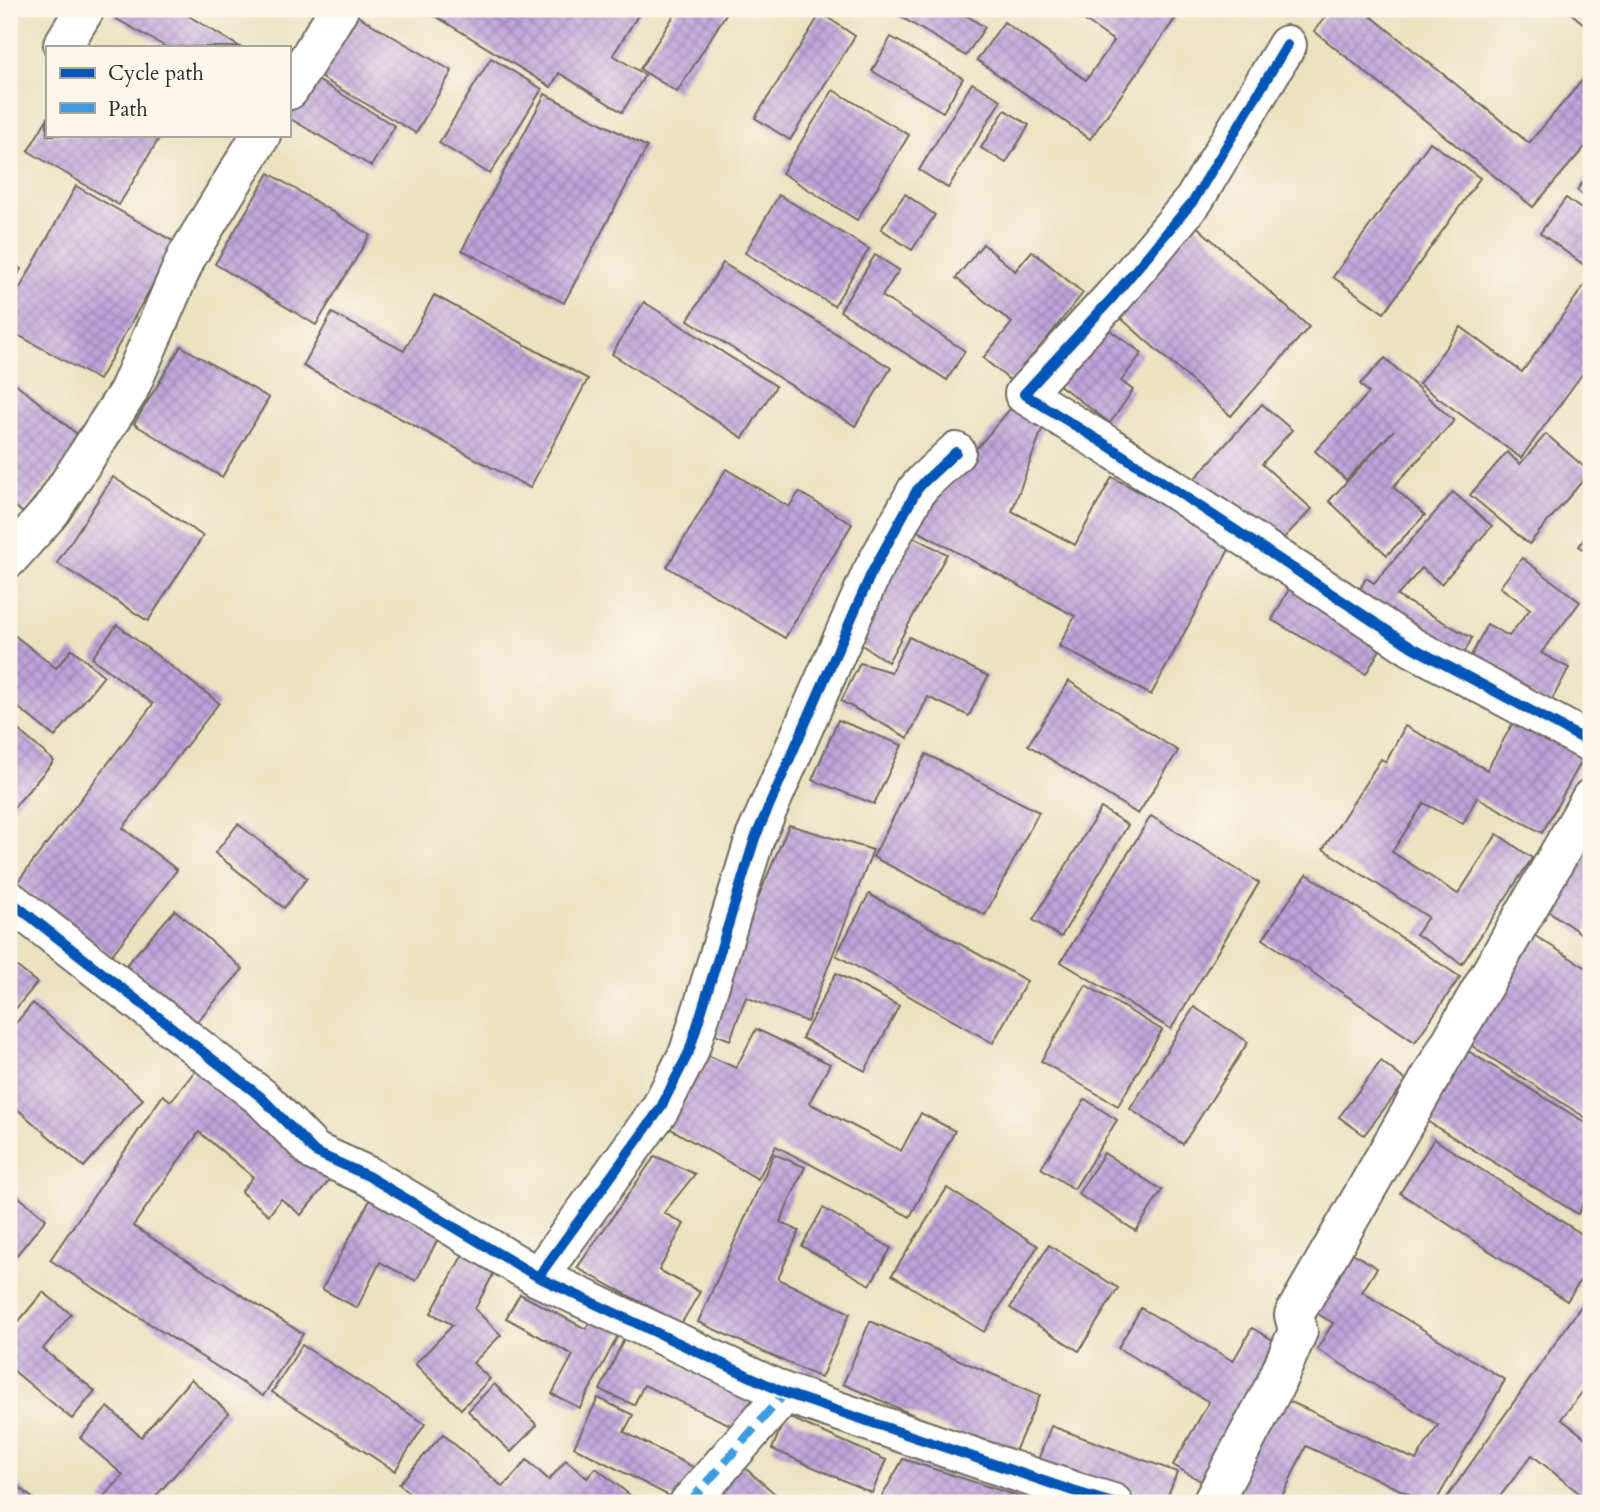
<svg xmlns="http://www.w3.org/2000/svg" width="1600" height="1512" font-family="Cardo,serif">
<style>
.building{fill:url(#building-cross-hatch)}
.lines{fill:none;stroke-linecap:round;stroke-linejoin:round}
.street-casing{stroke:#6e6b5f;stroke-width:42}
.street{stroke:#fff;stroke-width:38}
.quiet{stroke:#3d9ce1;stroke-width:9;stroke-dasharray:18 9;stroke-linecap:butt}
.cycleway-casing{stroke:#fbf7ec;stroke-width:15}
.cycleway{stroke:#0057b8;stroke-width:10}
</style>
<defs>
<pattern id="building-cross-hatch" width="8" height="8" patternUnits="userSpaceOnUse" patternTransform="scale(1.75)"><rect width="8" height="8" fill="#bfa3da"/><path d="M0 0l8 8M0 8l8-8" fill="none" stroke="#9b85b1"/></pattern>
</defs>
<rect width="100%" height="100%" fill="#fbf7ec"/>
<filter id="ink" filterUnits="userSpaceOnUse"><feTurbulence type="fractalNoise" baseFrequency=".0143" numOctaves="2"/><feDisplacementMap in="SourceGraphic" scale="14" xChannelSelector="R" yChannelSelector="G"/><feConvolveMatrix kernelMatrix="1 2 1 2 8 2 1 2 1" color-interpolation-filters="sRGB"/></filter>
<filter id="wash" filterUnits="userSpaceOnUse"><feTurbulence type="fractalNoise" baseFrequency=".00686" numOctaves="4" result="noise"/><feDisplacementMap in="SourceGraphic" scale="28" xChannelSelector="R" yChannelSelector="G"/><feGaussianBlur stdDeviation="1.57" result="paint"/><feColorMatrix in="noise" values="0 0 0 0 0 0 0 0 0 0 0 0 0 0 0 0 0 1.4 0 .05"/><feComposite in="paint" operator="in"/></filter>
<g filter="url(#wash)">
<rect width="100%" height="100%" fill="#ebe2c0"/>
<g id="blocks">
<g class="building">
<polygon points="118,9 177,9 240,47 166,47 113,17"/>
<polygon points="424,9 642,9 613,55 645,75 622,112 559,73 551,87"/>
<polygon points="678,9 729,9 677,92 640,69"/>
<polygon points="888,9 955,9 985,27 966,56"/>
<polygon points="1068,9 1182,9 1090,139 977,60 1004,22 1086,80 1114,41"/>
<polygon points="1332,9 1362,9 1529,143 1591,70 1591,140 1533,207 1314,31"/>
<polygon points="1566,9 1591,9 1591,30"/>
<polygon points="349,11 452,71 416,133 313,73"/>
<polygon points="821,13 855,36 790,140 755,118"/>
<polygon points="891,37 963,78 943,112 872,71"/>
<polygon points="491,58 542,89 490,174 439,143"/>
<polygon points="304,72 395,126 371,166 289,118 289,98"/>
<polygon points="972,83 1001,100 948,188 919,170"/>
<polygon points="833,90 909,135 857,220 782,173"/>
<polygon points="545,94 647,147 564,303 462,250"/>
<polygon points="1005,110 1029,125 1006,163 981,148"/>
<polygon points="47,119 47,135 161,135 119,205 28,151"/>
<polygon points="1430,142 1480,178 1384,313 1333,277"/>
<polygon points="1591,171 1591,202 1577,190"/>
<polygon points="269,173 370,235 316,325 215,264"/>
<polygon points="76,186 176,243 99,380 9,330 9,308"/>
<polygon points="905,194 935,215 912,250 881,229"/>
<polygon points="779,195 869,249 834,306 745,253"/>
<polygon points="1566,198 1591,216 1591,270 1540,233"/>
<polygon points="1194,224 1309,327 1231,416 1115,313"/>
<polygon points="983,244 1015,271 1032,251 1083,293 1012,382 983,358 1012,323 956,278"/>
<polygon points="875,255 899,270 882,296 965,351 947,380 840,311"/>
<polygon points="9,262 21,269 9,292"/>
<polygon points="723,263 891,368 855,426 688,320"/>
<polygon points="1591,276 1591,362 1521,458 1419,384 1461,327 1522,372"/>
<polygon points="434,295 588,379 530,488 303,366 332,313 404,351"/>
<polygon points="644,302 776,386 743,438 612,354"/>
<polygon points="1101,324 1142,353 1121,381 1133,390 1110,423 1058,384"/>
<polygon points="181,346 269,398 222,477 134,424"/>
<polygon points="1385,358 1454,421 1393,487 1425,515 1387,555 1329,501 1394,430 1346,480 1315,451 1369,393 1360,384"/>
<polygon points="9,378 83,439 23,513 9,501"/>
<polygon points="1262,404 1292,430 1262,464 1312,509 1273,549 1186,488"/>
<polygon points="1010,409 1044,424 1012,511 1075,545 1112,477 1233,542 1151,695 1059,646 1075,616 910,527"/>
<polygon points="1546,434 1590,472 1529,544 1470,495 1507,452 1520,464"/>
<polygon points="726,469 789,507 799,492 852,524 785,638 667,567"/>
<polygon points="113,477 203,536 148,621 57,563"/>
<polygon points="1453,492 1492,526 1441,584 1422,568 1397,596 1472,638 1460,662 1353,602 1366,578 1374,583"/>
<polygon points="1591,528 1591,555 1579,546"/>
<polygon points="907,534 947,554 888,662 851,638"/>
<polygon points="1522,558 1580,602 1541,653 1569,668 1549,705 1468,662 1487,624 1509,636 1530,609 1500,587"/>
<polygon points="1291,585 1386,639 1366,674 1272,620"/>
<polygon points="117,625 219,703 123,828 177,870 111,956 16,884 153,704 92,658"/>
<polygon points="9,631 56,668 72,649 104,676 55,737 9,700"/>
<polygon points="909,637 988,676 969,716 928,697 908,738 841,701 860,663 891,672"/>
<polygon points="1069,681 1178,751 1138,814 1028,745"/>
<polygon points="1515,719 1584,757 1542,833 1477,797 1463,824 1424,803 1392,852 1458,894 1497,834 1532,858 1462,964 1416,934 1428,917 1323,849 1381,759 1386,762 1405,726 1487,770"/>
<polygon points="838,720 902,745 874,804 812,780"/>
<polygon points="9,722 54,761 9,813"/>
<polygon points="926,754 1039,812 985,915 873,857"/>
<polygon points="1101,808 1128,825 1061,937 1033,920"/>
<polygon points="1151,816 1259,883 1171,1029 1061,962"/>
<polygon points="238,824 307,878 284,908 215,853"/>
<polygon points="789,825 873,850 807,1022 746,997 730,1040 702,1029"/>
<polygon points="1591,832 1591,923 1583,935 1540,905"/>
<polygon points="1307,874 1460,977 1415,1042 1263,939"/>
<polygon points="869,894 1027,981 993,1043 836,955"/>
<polygon points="175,910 243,969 194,1025 126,965"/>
<polygon points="1529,932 1591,971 1591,1121 1461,1039"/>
<polygon points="9,960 37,983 9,1017"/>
<polygon points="836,973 899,1006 865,1071 802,1038"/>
<polygon points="1086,985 1162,1030 1118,1106 1041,1061"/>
<polygon points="33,1003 143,1099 84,1167 9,1102 9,1031"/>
<polygon points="1194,1007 1248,1042 1183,1144 1130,1109"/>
<polygon points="756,1029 830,1064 809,1103 901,1151 921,1113 955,1131 910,1217 776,1146 758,1179 666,1126 703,1053 736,1068"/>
<polygon points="1468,1051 1591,1126 1591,1191 1578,1214 1425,1120"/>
<polygon points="1381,1061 1406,1081 1364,1135 1339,1117"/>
<polygon points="199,1066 333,1176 301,1215 281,1199 269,1215 241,1192 253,1177 199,1132 133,1226 303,1334 263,1396 50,1260 163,1095 171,1101"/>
<polygon points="1085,1099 1117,1120 1074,1189 1041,1168"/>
<polygon points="1434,1139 1591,1240 1591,1264 1567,1301 1400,1193"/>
<polygon points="1104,1153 1162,1190 1136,1231 1078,1194"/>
<polygon points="774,1154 805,1167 780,1222 799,1231 778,1279 850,1313 821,1378 698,1322"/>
<polygon points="655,1156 695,1174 664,1213 684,1224 659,1270 700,1292 681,1324 577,1268"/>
<polygon points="947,1188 1038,1246 984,1332 892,1275"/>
<polygon points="9,1189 46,1219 16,1256 9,1249"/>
<polygon points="371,1198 440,1235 416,1281 380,1262 357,1308 322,1289"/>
<polygon points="823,1208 891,1248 870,1285 802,1246"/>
<polygon points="1049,1245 1118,1288 1079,1351 1010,1308"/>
<polygon points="1341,1246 1377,1268 1362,1292 1505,1380 1435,1503 1428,1503 1306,1446 1279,1503 1248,1503 1227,1494 1274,1394 1416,1460 1438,1425 1317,1349 1333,1323 1305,1306"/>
<polygon points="467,1247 498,1265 475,1309 501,1335 473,1363 490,1379 461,1409 415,1364 453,1325 431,1313"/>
<polygon points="43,1292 71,1314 43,1349 95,1391 72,1419 9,1367 9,1333"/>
<polygon points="1591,1292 1591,1381 1561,1419 1591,1442 1591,1503 1532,1455 1498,1499 1504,1503 1443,1503"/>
<polygon points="520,1294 586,1329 596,1312 623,1326 580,1408 552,1394 573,1355 506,1318"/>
<polygon points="1141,1308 1233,1361 1252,1328 1285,1347 1206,1484 1173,1465 1209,1402 1118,1348"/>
<polygon points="870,1321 1040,1395 1012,1458 843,1384"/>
<polygon points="624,1339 754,1399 739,1429 644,1385 634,1405 600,1390"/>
<polygon points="302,1345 425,1424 395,1471 272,1392"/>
<polygon points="191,1379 229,1413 150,1503 105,1503 101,1500 123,1475 80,1438 108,1407 141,1437"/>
<polygon points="494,1384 537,1425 511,1452 468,1411"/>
<polygon points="598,1398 633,1415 624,1432 697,1469 681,1502 574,1447"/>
<polygon points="786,1416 886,1460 872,1493 772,1449"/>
<polygon points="1051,1426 1177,1472 1165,1503 1147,1503 1037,1463"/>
<polygon points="443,1434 503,1487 527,1460 549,1480 566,1460 587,1478 596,1468 640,1503 593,1503 582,1495 575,1503 421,1503 399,1484"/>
<polygon points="903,1459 1039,1503 878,1503"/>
<polygon points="739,1463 786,1503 704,1503"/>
<polygon points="9,1478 38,1503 9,1503"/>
</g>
</g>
</g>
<g filter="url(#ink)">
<use href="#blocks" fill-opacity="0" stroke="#6e6b5f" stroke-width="2"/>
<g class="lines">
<g class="street-casing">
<g id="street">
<polyline points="63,45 85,9"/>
<polyline points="1287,45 1194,200 1113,297 1024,394 1113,449 1412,647 1591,743"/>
<polyline points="289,90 339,9"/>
<polyline points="9,558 51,511 128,392 187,256 261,135"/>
<polyline points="9,900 261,1097 315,1152 368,1176 538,1277 785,1393 1073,1491 1113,1503"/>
<polyline points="538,1277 660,1109 689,1052 755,838 871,574 917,490 925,481 956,452"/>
<polyline points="689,1503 785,1393"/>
<polyline points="1212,1503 1275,1385 1298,1331 1294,1315 1591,798"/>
</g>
</g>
<use href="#street" class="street"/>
<polyline class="quiet" points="689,1503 785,1393"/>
<g class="cycleway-casing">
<g id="cycleway">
<polyline points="1287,45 1194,200 1113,297 1024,394 1113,449 1412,647 1591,743"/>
<polyline points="9,900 261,1097 315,1152 368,1176 538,1277 785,1393 1073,1491 1113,1503"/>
<polyline points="538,1277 660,1109 689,1052 755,838 871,574 917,490 925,481 956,452"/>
</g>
</g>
<use href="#cycleway" class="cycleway"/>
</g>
</g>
<rect width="1600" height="1512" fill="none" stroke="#fbf7ec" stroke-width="35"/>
<rect x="46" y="46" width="245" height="91" fill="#fbf7ec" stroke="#a8a59f" stroke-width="2"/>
<rect x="60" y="68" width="35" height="10" fill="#0057b8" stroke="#a8a59f" stroke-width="2"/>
<text x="108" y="80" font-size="21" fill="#2b2b2b">Cycle path</text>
<rect x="60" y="103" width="35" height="10" fill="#3d9ce1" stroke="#a8a59f" stroke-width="2"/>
<text x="108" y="116" font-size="21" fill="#2b2b2b">Path</text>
</svg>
